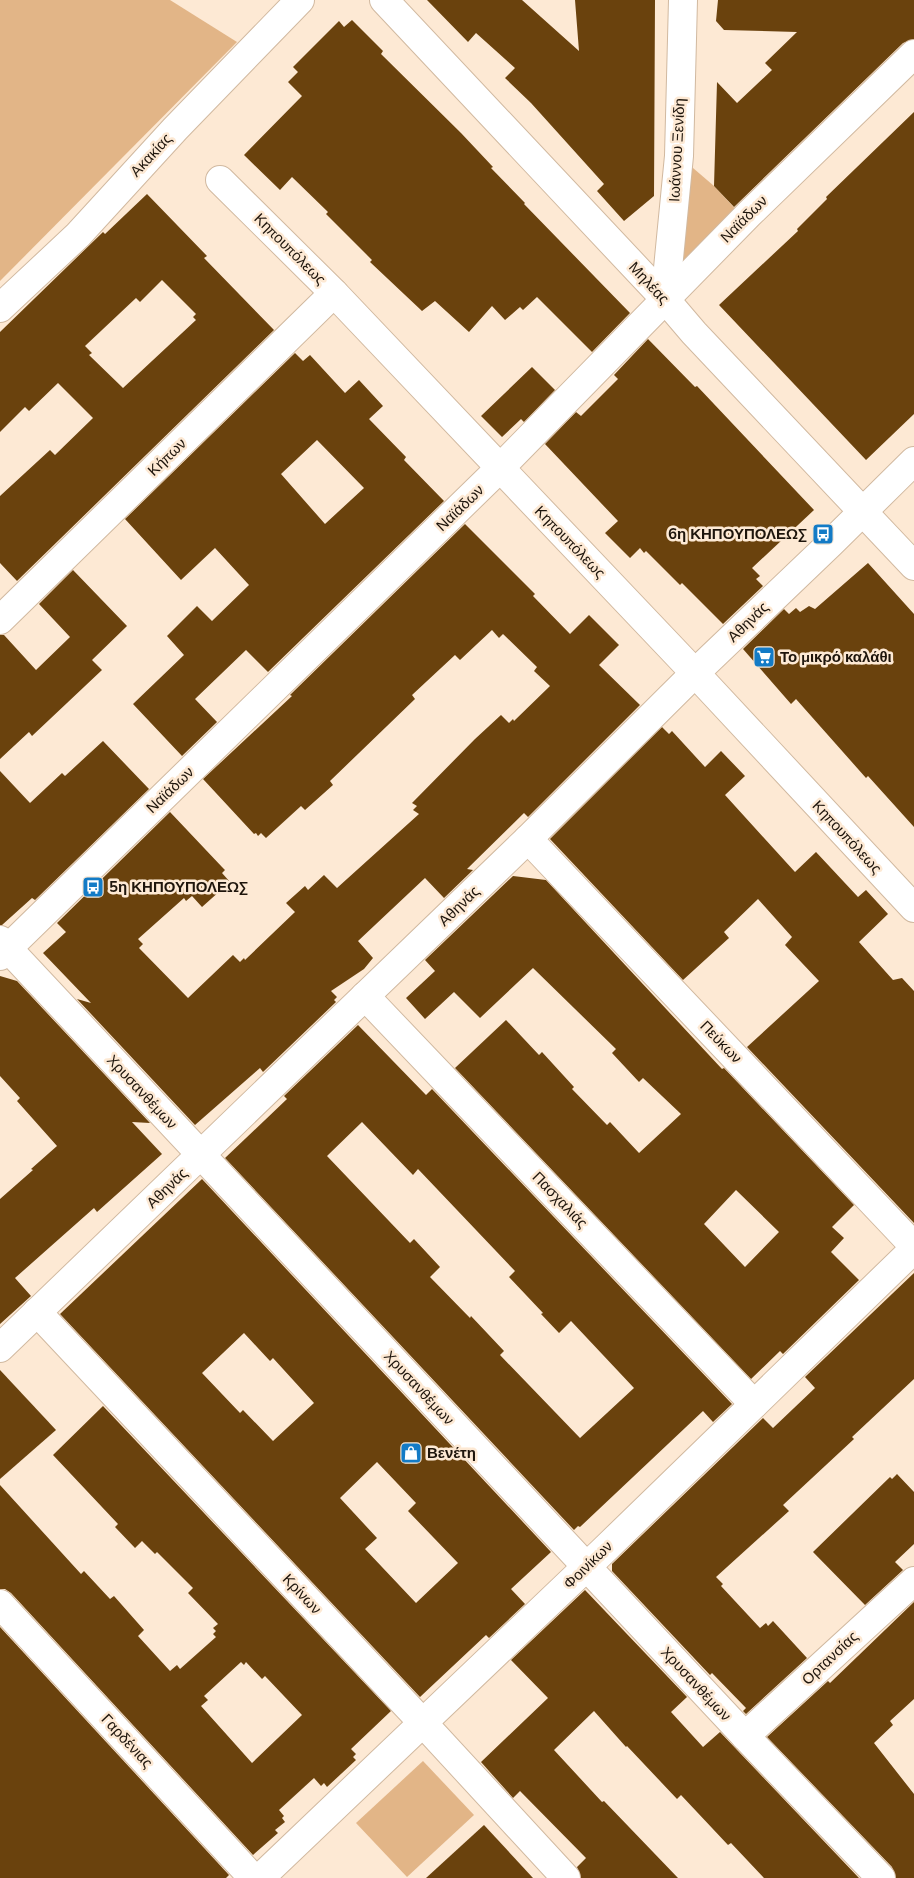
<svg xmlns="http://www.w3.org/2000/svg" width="914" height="1878" font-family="'Nunito Sans',sans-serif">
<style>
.green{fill:#e2b587}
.building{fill:#6a420d;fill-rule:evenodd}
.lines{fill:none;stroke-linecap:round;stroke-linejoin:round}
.minor-casing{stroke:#d1b9a0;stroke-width:30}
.minor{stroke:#fff;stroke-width:28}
.labels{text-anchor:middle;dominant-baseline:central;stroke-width:5;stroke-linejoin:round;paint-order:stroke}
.street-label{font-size:15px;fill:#1e150c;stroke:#fde9d4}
.poi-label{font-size:15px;font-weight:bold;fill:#1e150c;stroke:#fde9d4;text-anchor:start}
</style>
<rect width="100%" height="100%" fill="#fde9d4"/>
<g class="green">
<polygon points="0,0 170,0 237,42 0,281"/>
<polygon points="679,156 714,186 739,213 665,299"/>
<polygon points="423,1761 474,1815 407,1877 356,1823"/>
</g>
<g class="building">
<polygon points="427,0 522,0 579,51 575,0 655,0 654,196 624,221 597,191 604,184 531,103 505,78 515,68 476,33 468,42"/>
<polygon points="718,0 914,0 914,39 903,43 734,207 714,186 717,82 737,103 772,70 765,63 797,32 724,30 716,21"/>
<polygon points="352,20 383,51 381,54 461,133 493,167 491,168 525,203 524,204 630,313 592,352 537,297 523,310 520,307 505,320 492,306 469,332 435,301 422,311 370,262 372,260 326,214 328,212 292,177 280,190 244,155 302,96 288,82 298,72 293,67 339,21 344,27"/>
<polygon points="914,112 914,414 866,460 719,305 798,231 797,229 827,199 826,197"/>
<path d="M147 194 207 256 204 258 274 330 17 581 0 563V496L50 450 55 455 93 418 58 383 29 411 25 407 0 432V332L103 232 105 234ZM162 280 196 314 193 317 196 320 123 388 89 355 92 353 85 346 136 298 140 302Z"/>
<polygon points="648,339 695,387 697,386 814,510 752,568 760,576 756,579 763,586 723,624 682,583 680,585 646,551 644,553 640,548 630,558 605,533 618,521 545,444 576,412 581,416 618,379 614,375"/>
<path d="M295 353 303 361 310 355 345 393 359 380 383 406 369 419 406 457 404 460 444 501 268 672 246 650 195 699 217 722 182 756 133 704 184 655 167 636 197 606 212 621 249 585 215 548 181 580 125 519ZM317 440 364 488 325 524 281 474Z"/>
<polygon points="532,367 555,390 524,422 521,419 502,437 481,416"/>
<polygon points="465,524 535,594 533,596 570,634 589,615 619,645 599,665 640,705 528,817 524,813 467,869 473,870 444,898 425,878 358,941 373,958 364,969 331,991 337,997 334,1000 336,1002 263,1072 260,1068 195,1125 77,999 91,1003 43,953 66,932 57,923 170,812 222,867 225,870 222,873 230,882 202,907 192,896 186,901 184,898 138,939 143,944 139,948 188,998 233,955 240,962 244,958 245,960 295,912 286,903 305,886 308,890 324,875 337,888 419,814 413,810 417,806 412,803 475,739 501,715 509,723 513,719 514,721 550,686 534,671 537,667 503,634 499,638 492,630 460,660 455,655 412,695 415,699 330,781 333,785 305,810 301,806 266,838 261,833 258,836 256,833 254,834 203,779 292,696 290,695"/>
<polygon points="868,563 914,614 914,827 868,776 866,778 796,699 791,704 743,649 784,609 789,614 796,608 800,612 809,606 815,609"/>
<polygon points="73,570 127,626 92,660 102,670 32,736 29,732 0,759 0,635 4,635 36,670 70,637 39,604"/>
<polygon points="662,727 669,734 672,731 705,767 721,751 745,776 725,795 795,872 816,852 858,897 866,890 888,914 859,942 893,980 902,978 914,991 914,1223 747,1047 819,981 785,945 792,937 758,899 724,932 729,938 683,980 550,839"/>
<polygon points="103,741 149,789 35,900 32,898 2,925 0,925 0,771 30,803 62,773 65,776"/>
<path d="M513 876 546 880 722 1069 724 1068 854 1205 832 1227 844 1238 831 1252 859 1280 783 1354 780 1351 751 1379 455 1068 506 1020 539 1055 542 1052 574 1087 572 1089 607 1125 610 1122 639 1153 681 1114 643 1078 639 1082 612 1053 616 1049 533 968 480 1018 454 992 425 1019 406 998 435 971 425 960ZM736 1190 779 1232 745 1267 704 1224Z"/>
<polygon points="0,976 17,981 150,1123 132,1122 162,1154 97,1212 94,1208 15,1278 31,1296 0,1324 0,1199 33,1170 31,1169 57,1146 17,1101 20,1098 0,1076"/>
<path d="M358 1025 426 1095 432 1089 732 1404 713 1422 703 1411 580 1527 578 1526 574 1530 225 1158 287 1099 284 1096ZM362 1122 413 1175 418 1169 515 1271 509 1277 543 1313 541 1314 559 1333 571 1321 634 1388 580 1438 500 1355 504 1351 471 1316 470 1318 430 1277 440 1267 414 1239 410 1243 327 1156Z"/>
<path d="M202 1179 551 1552 511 1589 525 1604 489 1638 486 1635 420 1697 60 1314ZM244 1333 270 1361 273 1358 314 1403 273 1441 243 1410 240 1413 202 1373ZM377 1462 416 1503 408 1511 458 1563 416 1603 365 1549 377 1538 340 1498Z"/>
<polygon points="914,1273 914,1379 852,1437 854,1439 783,1505 789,1511 716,1577 723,1584 721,1586 760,1628 766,1623 768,1626 773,1621 807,1658 746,1714 743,1711 746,1708 712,1673 710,1675 612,1571 612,1564 763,1418 773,1428 815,1388 805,1377"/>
<polygon points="0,1370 56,1430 0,1479"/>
<path d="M103 1406 391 1711 351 1749 356 1754 353 1757 356 1760 327 1787 324 1783 321 1786 314 1778 279 1810 284 1816 282 1818 285 1822 275 1830 278 1833 253 1855 11 1593 5 1589H0V1485L81 1574 84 1571 110 1599 114 1596 144 1630 138 1636 170 1671 177 1665 180 1669 216 1637 213 1634 216 1631 213 1628 218 1624 188 1593 193 1588 157 1552 155 1554 142 1541 135 1548 115 1527 118 1524 53 1455ZM241 1662 244 1665 246 1662 262 1679 265 1676 302 1715 252 1763 201 1706 208 1700 204 1696Z"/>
<polygon points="897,1474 914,1492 914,1544 895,1562 903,1570 865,1605 813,1552 890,1477 892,1479"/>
<polygon points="585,1590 687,1697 671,1712 703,1747 720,1732 859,1878 764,1878 731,1843 728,1845 681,1795 677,1799 627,1746 626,1747 594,1711 554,1750 602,1802 604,1801 678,1878 581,1878 577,1867 586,1858 520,1791 513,1798 481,1762 548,1698 511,1660"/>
<polygon points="914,1602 914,1699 890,1721 893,1725 874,1743 914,1794 914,1878 896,1878 892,1867 767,1737 828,1681 830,1683"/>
<polygon points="0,1627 229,1875 226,1878 0,1878"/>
<polygon points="484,1825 533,1878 426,1878"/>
</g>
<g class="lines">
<g class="minor-casing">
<g id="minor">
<polyline points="384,0 665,299 694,333 914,566"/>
<polyline points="220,180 334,293 695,673 914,908"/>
<polyline points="665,299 679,156 683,0"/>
<polyline points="0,308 78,235 175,129 300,0"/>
<polyline points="0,620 334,293"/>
<polyline points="528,839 914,1246"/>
<polyline points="0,940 745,1736 881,1878"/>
<polyline points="0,956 500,468 749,214 914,54"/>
<polyline points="365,996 754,1404"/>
<polyline points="37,1312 423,1723 566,1878"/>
<polyline points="0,1348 528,839 695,673 831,543 914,461"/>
<polyline points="0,1604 253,1878"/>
<polyline points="745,1736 914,1581"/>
<polyline points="260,1878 602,1552 914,1249"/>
</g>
</g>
<use href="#minor" class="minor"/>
</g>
<defs>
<g id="bus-square" transform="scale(1.125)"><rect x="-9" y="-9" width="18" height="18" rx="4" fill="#137bc6" stroke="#fde9d4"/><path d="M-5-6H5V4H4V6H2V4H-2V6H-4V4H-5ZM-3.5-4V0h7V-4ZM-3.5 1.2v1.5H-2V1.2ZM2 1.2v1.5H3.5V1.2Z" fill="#fff"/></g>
<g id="supermarket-square" transform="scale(1.125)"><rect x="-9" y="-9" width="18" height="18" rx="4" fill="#137bc6" stroke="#fde9d4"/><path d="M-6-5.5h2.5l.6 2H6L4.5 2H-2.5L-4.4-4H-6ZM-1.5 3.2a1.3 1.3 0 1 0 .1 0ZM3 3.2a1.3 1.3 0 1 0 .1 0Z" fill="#fff"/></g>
<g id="shop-square" transform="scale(1.125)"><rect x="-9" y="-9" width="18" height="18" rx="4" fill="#137bc6" stroke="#fde9d4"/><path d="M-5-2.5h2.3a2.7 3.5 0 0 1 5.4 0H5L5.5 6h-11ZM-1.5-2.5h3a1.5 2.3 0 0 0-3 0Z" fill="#fff"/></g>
</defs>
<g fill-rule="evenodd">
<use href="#bus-square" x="823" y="534"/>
<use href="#supermarket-square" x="764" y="657"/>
<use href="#bus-square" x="93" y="887"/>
<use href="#shop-square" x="411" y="1453"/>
</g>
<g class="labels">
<g class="street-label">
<text transform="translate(677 150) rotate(-87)">Ιωάννου Ξενίδη</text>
<text transform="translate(151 155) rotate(-47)">Ακακίας</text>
<text transform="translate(744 219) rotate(-45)">Ναϊάδων</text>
<text transform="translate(290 249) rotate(45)">Κηπουπόλεως</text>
<text transform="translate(649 283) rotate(47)">Μηλέας</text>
<text transform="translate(167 457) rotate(-44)">Κήπων</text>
<text transform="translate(460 508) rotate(-44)">Ναϊάδων</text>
<text transform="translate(570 542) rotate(46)">Κηπουπόλεως</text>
<text transform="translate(748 622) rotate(-44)">Αθηνάς</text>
<text transform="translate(170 790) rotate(-44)">Ναϊάδων</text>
<text transform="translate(847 837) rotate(47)">Κηπουπόλεως</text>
<text transform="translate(459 906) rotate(-44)">Αθηνάς</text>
<text transform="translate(721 1042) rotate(46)">Πεύκων</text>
<text transform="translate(142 1092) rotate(47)">Χρυσανθέμων</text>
<text transform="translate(167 1188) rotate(-44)">Αθηνάς</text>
<text transform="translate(560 1200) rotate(46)">Πασχαλιάς</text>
<text transform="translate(419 1388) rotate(47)">Χρυσανθέμων</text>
<text transform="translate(588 1565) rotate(-44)">Φοινίκων</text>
<text transform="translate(302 1594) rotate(47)">Κρίνων</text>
<text transform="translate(830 1658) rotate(-43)">Ορτανσίας</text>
<text transform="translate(696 1684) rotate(47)">Χρυσανθέμων</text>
<text transform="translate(127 1741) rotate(47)">Γαρδένιας</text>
</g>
<g class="poi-label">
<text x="807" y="534" text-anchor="end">6η ΚΗΠΟΥΠΟΛΕΩΣ</text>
<text x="780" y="657">Το μικρό καλάθι</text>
<text x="109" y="887">5η ΚΗΠΟΥΠΟΛΕΩΣ</text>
<text x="427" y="1453">Βενέτη</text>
</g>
</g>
</svg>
